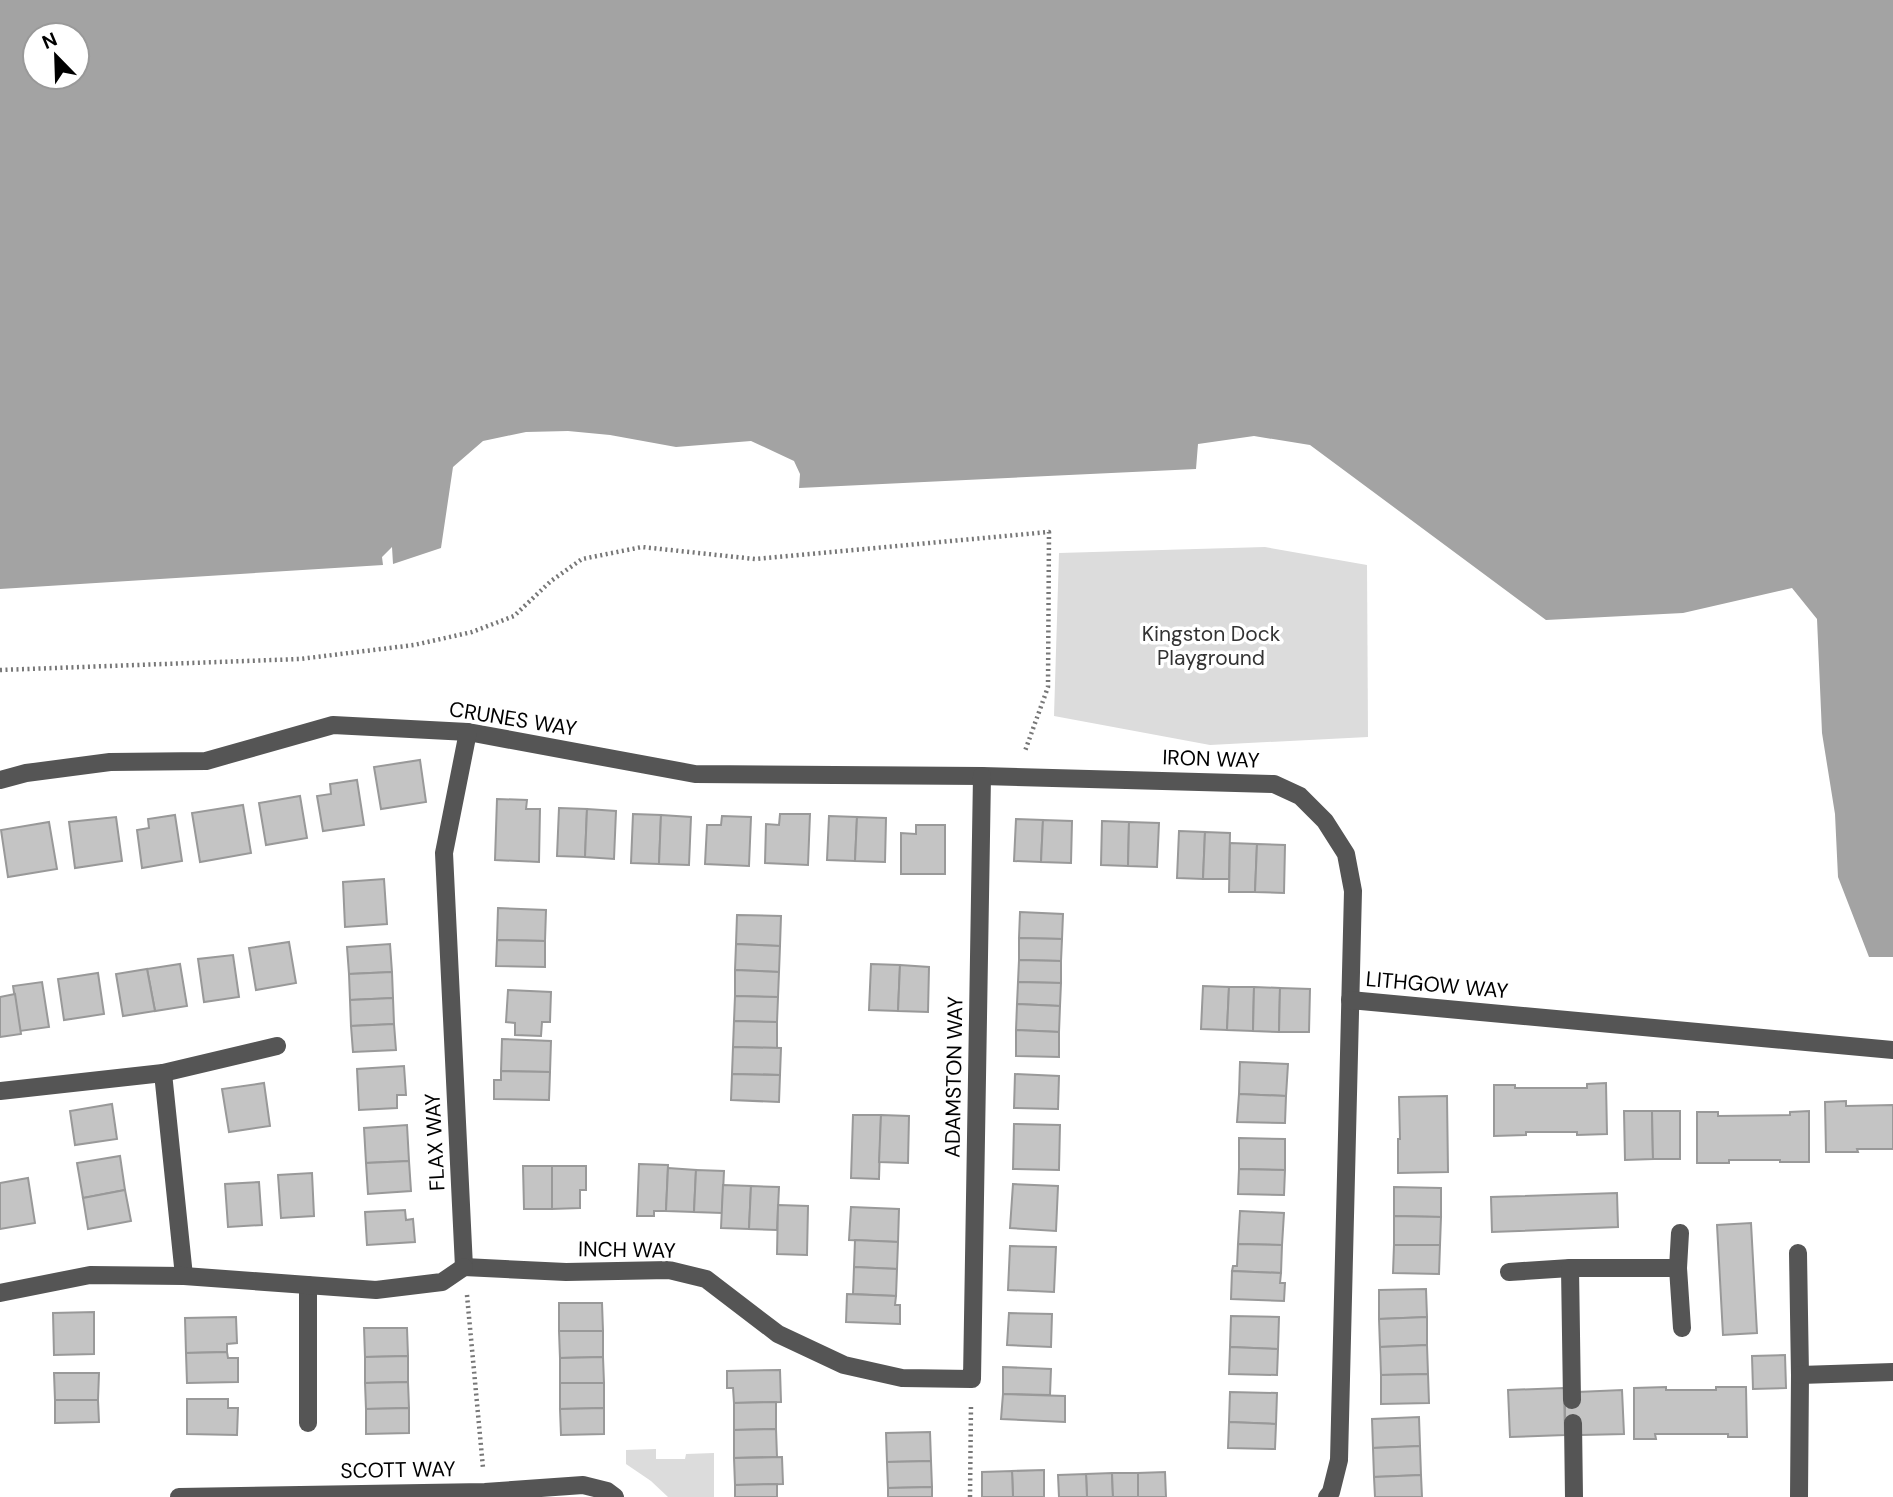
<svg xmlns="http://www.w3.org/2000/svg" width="1893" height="1497" font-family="'DM Sans',sans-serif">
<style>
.green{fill:#dcdcdc}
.water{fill:#a3a3a3;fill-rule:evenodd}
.building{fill:#c4c4c4;stroke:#999;stroke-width:2}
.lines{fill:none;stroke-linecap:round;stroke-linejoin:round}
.path{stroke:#777;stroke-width:4.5;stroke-dasharray:2 3.5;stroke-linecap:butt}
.minor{stroke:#555;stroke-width:18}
.labels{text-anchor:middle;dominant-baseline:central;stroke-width:7;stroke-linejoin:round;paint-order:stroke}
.park-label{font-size:21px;fill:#333;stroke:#fff}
.street-label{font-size:21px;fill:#000;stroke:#fff}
</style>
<rect width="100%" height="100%" fill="#fff"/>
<g class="green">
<polygon points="1265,547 1367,565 1368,737 1210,745 1054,716 1059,553"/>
<polygon points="656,1449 656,1459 685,1459 686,1454 714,1453 714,1497 668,1497 651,1481 626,1464 626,1450"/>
</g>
<path class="water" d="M0 0H1893V957H1869L1838 877 1835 814 1822 733 1817 619 1792 588 1683 613 1546 620 1310 445 1254 436 1198 444 1196 469 799 488 800 474 794 461 751 441 676 447 610 435 568 431 526 432 483 441 453 467 441 548 393 564 392 547 382 557 383 565 0 589ZM35 35H77V77H35Z"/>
<g class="building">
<polygon points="420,760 426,802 381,809 374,767"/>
<polygon points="357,780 364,825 323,831 317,796 331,794 330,784"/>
<polygon points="300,796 307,838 266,845 259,803"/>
<polygon points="497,799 527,800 526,809 540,809 539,862 495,860"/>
<polygon points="243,805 251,853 200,862 192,813"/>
<polygon points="559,808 587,809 585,857 557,856"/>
<polygon points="587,809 616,811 614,859 585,857"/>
<polygon points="633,814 661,815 659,864 631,863"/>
<polygon points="780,814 810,814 808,865 765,863 766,824 779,825"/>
<polygon points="175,815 182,861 142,868 137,830 149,828 148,819"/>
<polygon points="661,815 691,817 689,865 659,864"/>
<polygon points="722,816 751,817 749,866 705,864 707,825 721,825"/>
<polygon points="829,816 857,817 855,861 827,860"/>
<polygon points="116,817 122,861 75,868 69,822"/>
<polygon points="857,817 886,818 885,862 855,861"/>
<polygon points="1016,819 1043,820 1041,862 1014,861"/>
<polygon points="1043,820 1072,821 1071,863 1041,862"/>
<polygon points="1102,821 1129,822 1128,866 1101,865"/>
<polygon points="49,822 57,869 8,877 1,830"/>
<polygon points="1129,822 1159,823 1157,867 1128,866"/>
<polygon points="916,825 945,825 945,874 901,874 901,833 916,834"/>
<polygon points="1179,831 1205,832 1203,879 1177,878"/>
<polygon points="1205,832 1230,833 1229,879 1203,879"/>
<polygon points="1230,843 1257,844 1255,892 1229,892"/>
<polygon points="1257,844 1285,845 1284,893 1255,892"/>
<polygon points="384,879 387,924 345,927 343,882"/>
<polygon points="498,908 546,910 545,941 497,940"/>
<polygon points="1020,912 1063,914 1062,939 1019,938"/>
<polygon points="737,915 781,916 780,946 736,944"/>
<polygon points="1019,938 1062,939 1061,961 1019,960"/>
<polygon points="497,940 545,941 545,967 496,966"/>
<polygon points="289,942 296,983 256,990 249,948"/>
<polygon points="390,944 392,972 349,974 347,947"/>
<polygon points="736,944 780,946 779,972 735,970"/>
<polygon points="233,955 239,997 204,1002 198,959"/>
<polygon points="1019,960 1061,961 1061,983 1018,982"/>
<polygon points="180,964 187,1006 155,1011 147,969"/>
<polygon points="871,964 900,965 898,1011 869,1010"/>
<polygon points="900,965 929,967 928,1012 898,1011"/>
<polygon points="147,969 155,1011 123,1016 116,974"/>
<polygon points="735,970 779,972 778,997 735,996"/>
<polygon points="392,972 393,998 350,1000 349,974"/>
<polygon points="98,973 104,1014 64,1020 58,979"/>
<polygon points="42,982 49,1027 20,1031 13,986"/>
<polygon points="1018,982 1061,983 1060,1006 1017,1004"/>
<polygon points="1203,986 1229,987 1227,1030 1201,1029"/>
<polygon points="1229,987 1254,987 1253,1031 1227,1030"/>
<polygon points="1254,987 1280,988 1279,1032 1253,1031"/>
<polygon points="1280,988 1310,989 1309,1032 1279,1032"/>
<polygon points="508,990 551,992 550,1022 542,1022 541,1036 515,1035 515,1023 506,1022"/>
<polygon points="15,994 21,1034 0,1037 0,997"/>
<polygon points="735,996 778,997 777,1022 734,1021"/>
<polygon points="393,998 394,1024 351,1026 350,1000"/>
<polygon points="1017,1004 1060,1006 1059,1032 1016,1030"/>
<polygon points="734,1021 777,1022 777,1048 733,1047"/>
<polygon points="394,1024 396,1050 353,1052 351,1026"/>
<polygon points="1016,1030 1059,1032 1059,1057 1016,1056"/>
<polygon points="502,1039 551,1041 550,1072 501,1071"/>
<polygon points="733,1047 781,1048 780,1075 732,1074"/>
<polygon points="1240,1062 1288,1064 1286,1096 1239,1094"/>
<polygon points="404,1066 406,1095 397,1095 397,1108 359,1110 357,1069"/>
<polygon points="501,1071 550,1072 549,1100 494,1099 494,1080 501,1080"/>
<polygon points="732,1074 780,1075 779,1102 731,1100"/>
<polygon points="1015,1074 1059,1076 1058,1109 1014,1108"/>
<polygon points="264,1083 270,1126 229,1132 222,1089"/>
<polygon points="1606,1083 1607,1134 1577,1135 1577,1132 1526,1132 1526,1135 1494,1136 1494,1085 1515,1085 1515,1088 1587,1088 1587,1084"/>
<polygon points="1239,1094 1286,1096 1285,1123 1237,1122"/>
<polygon points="1447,1096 1448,1172 1398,1173 1398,1139 1400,1139 1399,1097"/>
<polygon points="1846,1101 1846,1106 1893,1105 1893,1149 1857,1149 1858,1152 1826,1152 1825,1102"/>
<polygon points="112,1104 117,1139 75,1145 70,1111"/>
<polygon points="1624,1111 1652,1111 1653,1159 1625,1160"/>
<polygon points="1652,1111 1680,1111 1680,1159 1653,1159"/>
<polygon points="1809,1111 1809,1162 1780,1162 1780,1160 1729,1160 1729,1163 1697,1163 1697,1112 1718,1112 1718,1116 1790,1115 1790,1112"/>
<polygon points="853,1115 881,1115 879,1179 851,1178"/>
<polygon points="881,1115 909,1116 908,1163 879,1162"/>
<polygon points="1014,1124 1060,1125 1059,1170 1013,1169"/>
<polygon points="407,1125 409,1161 366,1163 364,1128"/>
<polygon points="1239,1138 1285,1139 1285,1170 1239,1169"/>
<polygon points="120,1156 125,1190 83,1198 77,1163"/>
<polygon points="409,1161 411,1191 368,1194 366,1163"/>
<polygon points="639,1164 668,1165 666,1211 654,1211 654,1216 637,1216"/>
<polygon points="523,1166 552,1166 552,1209 524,1209"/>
<polygon points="552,1166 586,1166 586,1190 580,1190 580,1208 552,1209"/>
<polygon points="668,1168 696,1170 694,1212 666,1211"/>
<polygon points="1239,1169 1285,1170 1284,1195 1238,1194"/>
<polygon points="696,1170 724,1171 722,1213 694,1212"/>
<polygon points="312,1173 314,1216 281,1218 278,1175"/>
<polygon points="28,1178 35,1223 0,1229 0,1183"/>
<polygon points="259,1182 262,1225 228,1227 225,1184"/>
<polygon points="1013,1184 1058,1186 1056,1231 1010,1228"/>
<polygon points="723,1185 751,1186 749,1229 721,1228"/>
<polygon points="751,1186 779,1187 777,1230 749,1229"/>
<polygon points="1394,1187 1441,1188 1441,1217 1394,1216"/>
<polygon points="125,1190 131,1221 88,1229 83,1198"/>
<polygon points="1617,1193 1618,1227 1492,1232 1491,1197"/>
<polygon points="778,1205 808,1206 807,1255 777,1254"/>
<polygon points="851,1207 899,1209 898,1242 849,1240"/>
<polygon points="405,1210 406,1220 413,1219 415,1242 367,1245 365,1212"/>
<polygon points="1240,1211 1284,1213 1282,1245 1238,1244"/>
<polygon points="1394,1216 1441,1217 1440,1245 1394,1245"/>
<polygon points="1751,1223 1757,1333 1723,1335 1717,1225"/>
<polygon points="855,1240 898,1242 897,1269 854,1267"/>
<polygon points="1238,1244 1282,1245 1281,1273 1232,1271 1233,1266 1237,1266"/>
<polygon points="1394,1245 1440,1245 1439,1274 1393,1273"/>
<polygon points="1010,1246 1056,1247 1054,1292 1008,1290"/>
<polygon points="854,1267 897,1269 896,1296 853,1294"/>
<polygon points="1232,1271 1281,1273 1280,1283 1285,1283 1284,1301 1231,1299"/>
<polygon points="1426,1289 1427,1317 1379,1319 1379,1290"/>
<polygon points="847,1294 896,1296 895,1305 900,1305 900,1324 846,1322"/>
<polygon points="559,1303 602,1303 603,1331 559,1331"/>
<polygon points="94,1312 94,1354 54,1355 53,1313"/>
<polygon points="1009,1313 1052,1314 1051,1347 1007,1345"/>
<polygon points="1231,1316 1279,1317 1278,1349 1230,1347"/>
<polygon points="236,1317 237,1343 227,1344 227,1352 186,1353 185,1318"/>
<polygon points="1427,1317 1427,1345 1380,1347 1379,1319"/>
<polygon points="364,1328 407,1328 408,1356 365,1357"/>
<polygon points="559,1331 603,1331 603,1357 560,1358"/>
<polygon points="1427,1345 1428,1374 1381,1375 1380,1347"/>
<polygon points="1230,1347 1278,1349 1277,1375 1229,1374"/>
<polygon points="227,1352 228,1358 238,1358 238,1382 187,1383 186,1353"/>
<polygon points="1785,1355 1786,1388 1753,1389 1752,1356"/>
<polygon points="408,1356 408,1382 365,1383 365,1357"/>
<polygon points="603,1357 604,1383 560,1383 560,1358"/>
<polygon points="1003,1367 1051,1369 1050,1395 1003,1394"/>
<polygon points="780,1370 781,1402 734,1403 733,1388 727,1388 727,1371"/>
<polygon points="54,1373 99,1373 98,1400 55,1400"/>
<polygon points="1428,1374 1429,1403 1381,1404 1381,1375"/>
<polygon points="408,1382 409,1408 366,1409 365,1383"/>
<polygon points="560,1383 604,1383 604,1408 560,1409"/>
<polygon points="1666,1387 1666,1390 1716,1390 1716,1387 1746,1387 1747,1437 1728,1437 1728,1434 1655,1434 1656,1439 1634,1439 1634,1388"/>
<polygon points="1564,1388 1565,1435 1510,1437 1508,1390"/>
<polygon points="1622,1390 1624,1434 1581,1435 1565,1424 1565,1400 1577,1392"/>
<polygon points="1230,1392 1277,1393 1276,1424 1229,1422"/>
<polygon points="1003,1394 1065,1396 1065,1422 1001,1419"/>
<polygon points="187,1399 228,1399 228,1408 238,1408 237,1435 187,1434"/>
<polygon points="55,1400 98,1400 99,1422 55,1423"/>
<polygon points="776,1402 776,1429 734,1430 734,1403"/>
<polygon points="409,1408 409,1433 366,1434 366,1409"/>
<polygon points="604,1408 604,1434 561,1435 560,1409"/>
<polygon points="1419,1417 1420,1446 1373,1448 1372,1419"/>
<polygon points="1229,1422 1276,1424 1275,1449 1228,1448"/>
<polygon points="776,1429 777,1457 734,1458 734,1430"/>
<polygon points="930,1432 931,1461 887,1462 886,1433"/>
<polygon points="1420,1446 1421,1475 1374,1477 1373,1448"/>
<polygon points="782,1457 783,1484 735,1485 734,1458"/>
<polygon points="931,1461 932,1487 888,1488 887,1462"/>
<polygon points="1044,1470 1044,1497 1013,1497 1012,1471"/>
<polygon points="1012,1471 1013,1497 982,1497 982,1472"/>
<polygon points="1165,1472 1166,1497 1138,1497 1138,1473"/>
<polygon points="1112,1473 1113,1497 1087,1497 1086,1474"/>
<polygon points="1112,1473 1138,1473 1138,1497 1113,1497"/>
<polygon points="1086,1474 1087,1497 1059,1497 1058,1475"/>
<polygon points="1421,1475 1422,1497 1375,1497 1374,1477"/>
<polygon points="777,1484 777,1497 735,1497 735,1485"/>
<polygon points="932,1487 932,1497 888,1497 888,1488"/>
</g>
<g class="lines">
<g class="path">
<polyline points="0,670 300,659 414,645 472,632 514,616 551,581 582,559 642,547 755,559 1049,532 1048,687 1025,751"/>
<polyline points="467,1295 483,1468"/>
<polyline points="970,1497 971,1404"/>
</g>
<g class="minor">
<polyline points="0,780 26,773 110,762 206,761 333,725 468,732 695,774 982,776 1274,784 1300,796 1325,821 1346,854 1353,891 1339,1460 1331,1492 1327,1497"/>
<polyline points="1350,1000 1893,1050"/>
<polyline points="163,1073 277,1046"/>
<polyline points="0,1091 163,1073 184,1276"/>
<polyline points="1798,1253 1800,1375 1799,1497"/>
<polyline points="464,1267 566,1272 669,1270 706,1279 778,1334 844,1365 902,1378 972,1379 982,776"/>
<polyline points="464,1267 444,853 468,732"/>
<polyline points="1678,1268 1680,1233"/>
<polyline points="1509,1272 1570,1268"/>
<polyline points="308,1285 308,1423"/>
<polyline points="0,1293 90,1275 184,1276 376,1290 442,1282 464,1267"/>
<polyline points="1800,1375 1893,1372"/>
<polyline points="1572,1400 1570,1268 1678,1268 1682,1328"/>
<polyline points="1573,1423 1574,1497"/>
<polyline points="179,1497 485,1492 583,1485 607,1491 615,1497"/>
</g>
</g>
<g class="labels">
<g class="park-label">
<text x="1211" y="634">Kingston Dock<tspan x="1211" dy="24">Playground</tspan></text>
</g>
<g class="street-label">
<text transform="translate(513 719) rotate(9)">CRUNES WAY</text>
<text transform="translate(1211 759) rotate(2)">IRON WAY</text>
<text transform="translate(1437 985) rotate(5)">LITHGOW WAY</text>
<text transform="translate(954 1077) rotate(-89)">ADAMSTON WAY</text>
<text transform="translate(435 1142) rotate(-93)">FLAX WAY</text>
<text transform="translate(627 1250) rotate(1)">INCH WAY</text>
<text transform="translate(398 1470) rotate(-1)">SCOTT WAY</text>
</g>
</g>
<g transform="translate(56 56) rotate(337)"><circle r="33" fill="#ffffff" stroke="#999999" stroke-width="2"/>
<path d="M0-5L12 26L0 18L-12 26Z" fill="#000000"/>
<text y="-10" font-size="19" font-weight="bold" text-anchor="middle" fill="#000000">N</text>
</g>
</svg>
